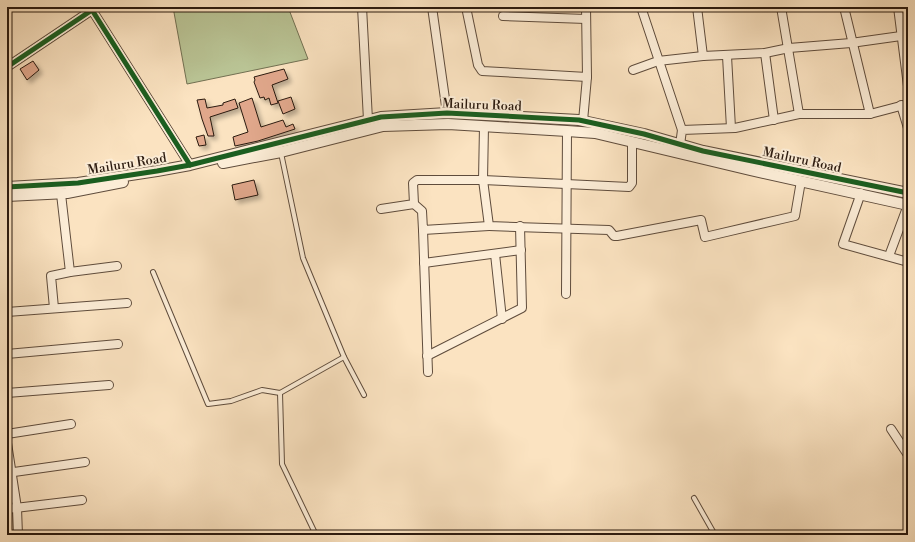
<svg xmlns="http://www.w3.org/2000/svg" width="915" height="542" font-family="'Libre Bodoni',serif">
<style>
.green{fill:#bac596;stroke:#727052}
.building{fill:#e0a78b;stroke:#2b1a0f;filter:url(#shadow)}
.lines{fill:none;stroke-linecap:round;stroke-linejoin:round}
.service-casing{stroke:#5f4c3c;stroke-width:6}
.minor-casing{stroke:#5f4c3c;stroke-width:10}
.tertiary-casing{stroke:#5f4c3c;stroke-width:12}
.service{stroke:#fcedd7;stroke-width:4}
.minor{stroke:#fcedd7;stroke-width:8}
.tertiary{stroke:#fcedd7;stroke-width:10}
.cycleway-casing{stroke:#fcedd7;stroke-width:8}
.cycleway{stroke:#1b5e20;stroke-width:5}
.labels{text-anchor:middle;dominant-baseline:central;stroke-width:4;stroke-linejoin:round;paint-order:stroke}
.street-label{font-size:13px;fill:#2b1a0f;stroke:#fcedd7}
</style>
<defs>
<filter id="shadow"><feDropShadow dx="3.5" dy="3.5" stdDeviation="2" flood-color="#0004"/></filter>
</defs>
<rect width="100%" height="100%" fill="#fbe3c1"/>
<filter id="stains"><feTurbulence type="fractalNoise" baseFrequency=".005" numOctaves="4"/><feColorMatrix values="0 0 0 0 .2 0 0 0 0 .09 0 0 0 0 .02 0 0 0 .5 -.17"/></filter>
<radialGradient id="worn" r=".72"><stop offset=".6" stop-color="#630" stop-opacity="0"/><stop offset="1" stop-color="#630" stop-opacity=".3"/></radialGradient>
<polygon class="green" points="173,7 288,7 308,59 187,84"/>
<g class="building">
<polygon points="33,61 39,70 27,80 20,69"/>
<polygon points="284,69 288,79 272,85 278,103 271,105 269,98 265,100 264,97 260,98 254,82 255,80 254,77"/>
<polygon points="291,97 295,109 283,114 278,101"/>
<polygon points="252,98 261,127 283,120 286,127 293,124 295,129 258,141 235,146 233,137 248,132 239,103"/>
<polygon points="205,99 207,108 223,105 223,103 235,99 238,108 210,117 214,136 208,136 202,119 197,100"/>
<polygon points="204,135 206,145 199,146 196,137"/>
<polygon points="254,180 258,195 235,200 232,185"/>
</g>
<g class="lines">
<g class="service-casing">
<g id="service">
<polyline points="281,153 303,258 344,357 364,395"/>
<polyline points="153,272 208,404 231,401 262,390 280,393 344,357"/>
<polyline points="280,393 282,464 316,535"/>
<polyline points="694,498 715,535"/>
</g>
</g>
<g class="minor-casing">
<g id="minor">
<polyline points="362,7 368,120"/>
<polyline points="432,7 447,113"/>
<polyline points="466,7 478,65 482,71 587,77"/>
<polyline points="641,7 682,130"/>
<polyline points="697,7 703,56"/>
<polyline points="781,7 799,114"/>
<polyline points="844,7 870,114"/>
<polyline points="898,7 908,86"/>
<polyline points="503,16 586,19"/>
<polyline points="765,53 774,120"/>
<polyline points="727,56 731,128"/>
<polyline points="7,67 92,10 190,165"/>
<polyline points="633,70 658,61 703,56 765,53 789,48 851,43 908,35"/>
<polyline points="901,105 908,128"/>
<polyline points="583,121 587,77 586,7"/>
<polyline points="484,126 483,180 489,226 609,230 614,236 617,236 701,220 705,237 795,216 801,181"/>
<polyline points="680,145 682,130 735,128 799,114 870,114 908,104"/>
<polyline points="861,193 843,244 908,262"/>
<polyline points="61,194 70,272"/>
<polyline points="414,204 422,211 423,230 489,226"/>
<polyline points="381,209 414,204 413,183 417,180 483,180 629,187 632,183 632,142"/>
<polyline points="423,230 428,372"/>
<polyline points="495,254 502,319"/>
<polyline points="889,256 908,205"/>
<polyline points="424,263 521,250"/>
<polyline points="566,294 567,131"/>
<polyline points="54,308 51,276 70,272 117,266"/>
<polyline points="7,312 127,303"/>
<polyline points="7,354 118,344"/>
<polyline points="427,356 522,308 520,226"/>
<polyline points="7,393 109,385"/>
<polyline points="891,429 908,455"/>
<polyline points="7,434 71,424"/>
<polyline points="7,443 17,508 18,535"/>
<polyline points="7,473 85,462"/>
<polyline points="7,509 82,500"/>
</g>
</g>
<g class="tertiary-casing">
<g id="tertiary">
<polyline points="223,163 281,152 383,126 448,124 567,131 595,133 750,170 908,205"/>
<polyline points="7,187 78,183 157,171 190,165 381,117 447,113 579,120 644,134 703,151 908,193"/>
<polyline points="7,196 67,193 123,182"/>
</g>
</g>
<use href="#service" class="service"/>
<use href="#minor" class="minor"/>
<use href="#tertiary" class="tertiary"/>
<g class="cycleway-casing">
<g id="cycleway">
<polyline points="7,67 92,10 190,165"/>
<polyline points="7,187 78,183 157,171 190,165 381,117 447,113 579,120 644,134 703,151 908,193"/>
</g>
</g>
<use href="#cycleway" class="cycleway"/>
</g>
<g class="labels">
<g class="street-label">
<text transform="translate(482 105) rotate(2)">Mailuru Road</text>
<text transform="translate(802 160) rotate(12)">Mailuru Road</text>
<text transform="translate(127 164) rotate(-9)">Mailuru Road</text>
</g>
</g>
<rect width="915" height="542" fill="none" stroke="#fbe3c1" stroke-width="24"/>
<rect x="8" y="8" width="899" height="526" fill="none" stroke="#2b1a0f" stroke-width="2"/>
<rect x="12" y="12" width="891" height="518" fill="none" stroke="#2b1a0f"/>
<rect width="100%" height="100%" filter="url(#stains)"/>
<rect width="100%" height="100%" fill="url(#worn)"/>
</svg>
